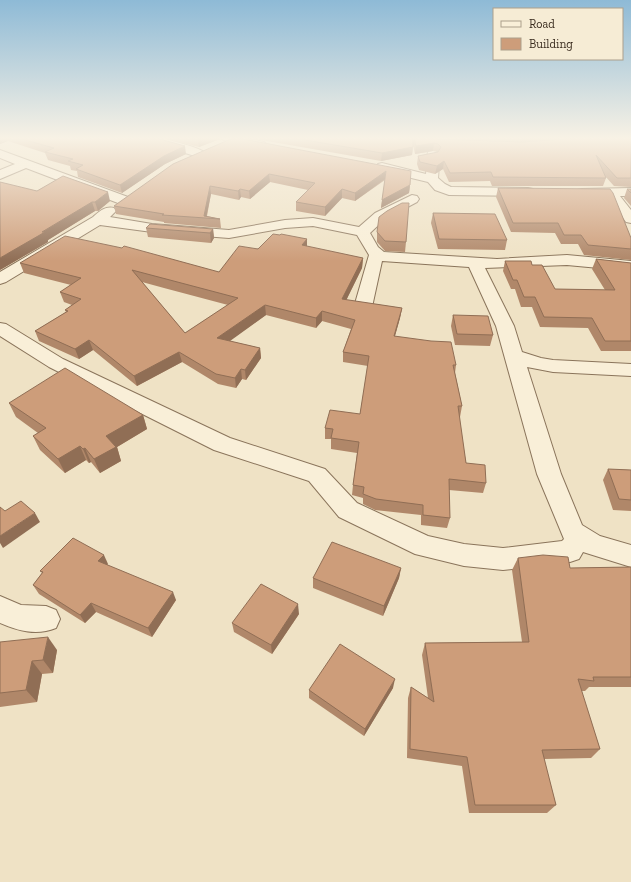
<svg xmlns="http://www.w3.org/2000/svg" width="631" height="882" font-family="'Zilla Slab',serif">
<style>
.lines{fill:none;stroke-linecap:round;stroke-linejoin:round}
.minor-casing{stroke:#8a745b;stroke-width:2}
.minor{fill:#f9efd8;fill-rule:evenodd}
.wall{fill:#b08769;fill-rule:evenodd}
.shaded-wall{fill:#906e55}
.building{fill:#cd9d7a;stroke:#906e55;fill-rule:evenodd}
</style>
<rect width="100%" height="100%" fill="#efe2c5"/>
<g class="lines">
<g class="minor-casing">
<g id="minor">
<path d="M142 138C147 137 153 137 158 138 167 139 202 148 207 154L205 157 201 158 144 140Z"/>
<polygon points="220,138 243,138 264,142 266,144 264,146 260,147 226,141"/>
<polygon points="429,138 441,138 438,178 445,184 451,187 528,188 533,189 535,192 533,195 528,196 449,195 435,190 428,182 378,170 376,167 378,164 382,163 426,174"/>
<polygon points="0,150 128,197 130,200 128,203 118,203 26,168 0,179 0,170 15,164 0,158"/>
<polygon points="631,188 631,196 620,196 631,210 631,223 626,222 607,196 577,196 575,193 577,190 582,189"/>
<path d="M412 195 417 196 419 199 417 202 385 219 370 233 378 247 384 252 497 259 567 255 631 261V271L567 265 485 268 514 326 522 352 541 358 553 360 631 364V376L553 372 527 367 561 474 582 525 600 536 631 545V567L583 552 579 559 570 562 503 570 464 566 415 554 339 517 309 481 214 450 49 367 0 336V323L6 324 63 359 230 438 325 469 357 503 428 536 464 544 503 548 562 541 564 539 537 474 496 326 469 267 382 261 372 307 369 311 363 312 357 311 354 307 369 255 357 235 313 226 285 228 229 238 152 232 100 225 6 282 0 284V272L93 217C100 211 105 206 114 208L116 211 110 217 152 224 229 230 285 220 313 218 359 227 375 213Z"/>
<path d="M0 596 21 605 46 606 56 610 60 619 56 628C37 636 18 631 0 623Z"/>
</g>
</g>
<use href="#minor" class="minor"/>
</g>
<g class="wall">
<polygon points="0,138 156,138 186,154 165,164 122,193 78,177 77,171 71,170 70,166 48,160 45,153 8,141 0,144"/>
<polygon points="163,138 221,138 220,139 199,147"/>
<polygon points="233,138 410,185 409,193 381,208 385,180 355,201 342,198 325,216 296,211 296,202 308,190 270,182 250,199 241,197 239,200 211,194 207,216 220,219 221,228 164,223 164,222 116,214 114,206"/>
<polygon points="249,138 436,138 435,138 437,139 523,142 631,138 631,187 614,186 605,176 606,178 603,186 492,186 490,181 449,182 443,169 435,174 419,170 417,164 418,156 438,152 437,152 433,151 415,154 413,145 412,155 381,161"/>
<polygon points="438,138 562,138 521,142"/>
<polygon points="498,188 631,238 631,260 584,255 578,244 561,244 555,233 511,232 496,197"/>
<polygon points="627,189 631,189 631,206 624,198"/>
<polygon points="37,191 110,201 98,211 95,211 48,240 48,242 0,270"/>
<polygon points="433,213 507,240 505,250 438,249 431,223"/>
<polygon points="146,228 213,229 214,238 211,243 148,237"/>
<polygon points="377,232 406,242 405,252 385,251 377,242"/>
<path d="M280 235 307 239V247L363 258 362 268 346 300 402 308 400 318 395 336 456 365 455 373 462 406 460 417H459L466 463 486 483 483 493 449 490 450 518 447 528 421 525V515L375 510 363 504V498L352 495 353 485 357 453 331 449V439H325V428L360 414 368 366 343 362V352L351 329 322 321 316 328 266 315 229 341 260 348 261 358 246 380 242 379 236 388 218 384 182 362 137 386 93 350 79 359 39 341 35 331 66 312 65 310 72 305 64 302 60 292 71 285 24 273 20 263 219 272ZM142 282 164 288 228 305 185 333Z"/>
<polygon points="596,259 631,263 631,351 601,351 588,328 540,327 532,307 521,307 515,289 511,289 503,271 505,261 532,265 555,289 605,290 592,269"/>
<polygon points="453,315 493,335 490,346 455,345 451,326"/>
<polygon points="9,403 143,415 147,429 117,447 121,461 100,473 91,462 89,463 86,460 65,473 40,450 33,436 38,433 16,417"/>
<polygon points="608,469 631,470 631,511 613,510 603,480"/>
<polygon points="518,558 570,568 631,567 631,687 589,687 585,691 581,691 600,749 591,758 544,759 556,805 547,813 469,813 462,766 407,758 408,698 411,687 428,698 422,655 425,643 522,642 512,570"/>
<polygon points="108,564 107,565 176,600 152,637 96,612 85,623 39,594 33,585 42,573 40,571"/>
<polygon points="401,568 399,578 383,616 313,588 313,578"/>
<polygon points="299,614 272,654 234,632 232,623"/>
<polygon points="0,642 57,650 53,673 42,674 37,702 0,707"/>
<polygon points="393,688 364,736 309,698 309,690"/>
</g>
<g class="shaded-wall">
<polygon points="0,138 7,138 8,141 0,144"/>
<polygon points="203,138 221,138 220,139 199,147 198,139"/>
<polygon points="522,138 562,138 521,142"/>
<polygon points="434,143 433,151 415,154 416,146"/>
<polygon points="185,146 186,154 165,164 122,193 120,185 164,156"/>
<polygon points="413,147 412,155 381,161 382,153"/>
<polygon points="444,161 443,169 435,174 437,166"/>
<polygon points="386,171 385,179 355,201 355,193"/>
<polygon points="269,174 270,182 250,199 249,191"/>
<polygon points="410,185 409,193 381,208 382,200"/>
<polygon points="210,186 211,194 206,218 204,216"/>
<polygon points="240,189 241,197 239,200 238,191"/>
<polygon points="342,189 342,198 325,216 325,207"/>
<polygon points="108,192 110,201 98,211 95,202"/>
<polygon points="92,202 95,211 48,240 48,242 0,270 0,258"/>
<polygon points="213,229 214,238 211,243 210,233"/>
<polygon points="307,239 307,249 302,245"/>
<polygon points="363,258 362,268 342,309 342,299"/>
<polygon points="265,305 266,315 219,349 217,338"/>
<polygon points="402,308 400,318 392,346 394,336"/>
<polygon points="322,311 322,321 316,328 316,318"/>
<polygon points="89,340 93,350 79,359 75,349"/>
<polygon points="260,348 261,358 246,380 245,370"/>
<polygon points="179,352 182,362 137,386 134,376"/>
<polygon points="241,369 242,379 236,388 235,378"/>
<polygon points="143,415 147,429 117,447 121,461 100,473 94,459 106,436"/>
<polygon points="80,446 86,460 65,473 58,459"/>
<polygon points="85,448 91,462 89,463 83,449"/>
<polygon points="35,513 40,522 3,548 0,543 0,536"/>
<polygon points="104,555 108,564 102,570 98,561"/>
<polygon points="401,568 399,578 383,616 384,606"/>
<polygon points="173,592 176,600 152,637 148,628"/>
<polygon points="91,603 96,612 85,623 80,615"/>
<polygon points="298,604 299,614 272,654 271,645"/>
<polygon points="48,637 57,650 53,673 43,660"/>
<polygon points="32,661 42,674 37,702 26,690"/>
<polygon points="395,679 393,688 364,736 365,729"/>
</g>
<g class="building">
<polygon points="18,138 156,138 185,146 164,156 120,185 76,169 83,165 68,161 73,159 45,152 54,148"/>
<polygon points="191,138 203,138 198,139"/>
<polygon points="233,138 238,138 411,171 410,185 382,200 386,171 355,193 342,189 325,207 296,202 315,183 269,174 249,191 240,189 238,191 210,186 204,216 220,219 162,215 164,214 114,206 173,164"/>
<polygon points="293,138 413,138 413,147 382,153"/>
<polygon points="414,138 434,138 437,139 523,142 575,138 631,138 631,178 617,178 596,155 606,178 493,177 491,172 450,173 444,161 437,166 420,162 418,156 438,152 441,147 438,144 434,143 416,146"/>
<polygon points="63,176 108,192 95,202 92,202 42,232 45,232 0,258 0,182 37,191"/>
<polygon points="498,188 610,189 613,193 631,238 631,249 588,245 581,235 564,235 558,223 513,223"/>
<polygon points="627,189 631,189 631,193"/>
<polygon points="402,203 409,203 406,242 385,241 377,232 379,217 387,211"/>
<polygon points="433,213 495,214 507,240 439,239"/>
<polygon points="150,224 213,229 210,233 146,228"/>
<path d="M273 234 280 235 281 234 307 239 302 245 363 258 342 299 402 308 394 336 431 341 451 342 456 365H453L462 406H458L466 463 485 465 486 483 449 479 450 518 423 515V505L376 499 363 494 364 487 353 485 359 442 331 438 333 429 325 428 330 410 360 414 369 356 343 352 355 320 322 311 316 318 265 305 217 338 260 348 245 370 241 369 235 378 216 374 179 352 134 376 89 340 75 349 35 331 68 311 65 310 81 299 60 292 81 278 20 263 65 236 122 248 124 246 219 272 239 246 258 249ZM132 270 238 298 185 333Z"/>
<polygon points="596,259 631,263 631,341 605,341 592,318 544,317 535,297 524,297 517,280 513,280 505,261 531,261 532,265 542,265 555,289 615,290"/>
<polygon points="453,315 488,316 493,335 457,334"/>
<polygon points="65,368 143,415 106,436 116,447 94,459 85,448 83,449 80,446 58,459 33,436 46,428 9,403"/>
<polygon points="608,469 631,470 631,500 619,499"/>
<polygon points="21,501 35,513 0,536 0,507 5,511"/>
<polygon points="73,538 104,555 98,561 173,592 148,628 91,603 80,615 33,585 43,572 40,571"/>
<polygon points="332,542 401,568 384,606 313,578"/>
<polygon points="543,555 568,557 570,568 631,567 631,677 593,677 594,681 578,679 600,749 542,750 556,805 475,805 467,757 410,749 411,687 434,702 425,643 529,642 518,558"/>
<polygon points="261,584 298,604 271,645 232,623"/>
<polygon points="48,637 43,660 32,661 26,690 0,693 0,642"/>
<polygon points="340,644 395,679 365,729 309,690"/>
</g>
<linearGradient id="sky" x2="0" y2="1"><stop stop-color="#8ebad6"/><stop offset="0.53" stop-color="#f8f2e5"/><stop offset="1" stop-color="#f8f2e5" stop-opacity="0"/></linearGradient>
<rect width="631" height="261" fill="url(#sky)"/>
<rect x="493" y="8" width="130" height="52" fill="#f6ecd5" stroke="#ab9f8c"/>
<rect x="501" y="21" width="20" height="6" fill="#f9efd8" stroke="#ab9f8c"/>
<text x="529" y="28" font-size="12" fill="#3a2c1f">Road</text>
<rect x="501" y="38" width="20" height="12" fill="#cd9d7a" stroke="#ab9f8c"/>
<text x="529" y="48" font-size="12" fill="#3a2c1f">Building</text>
</svg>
